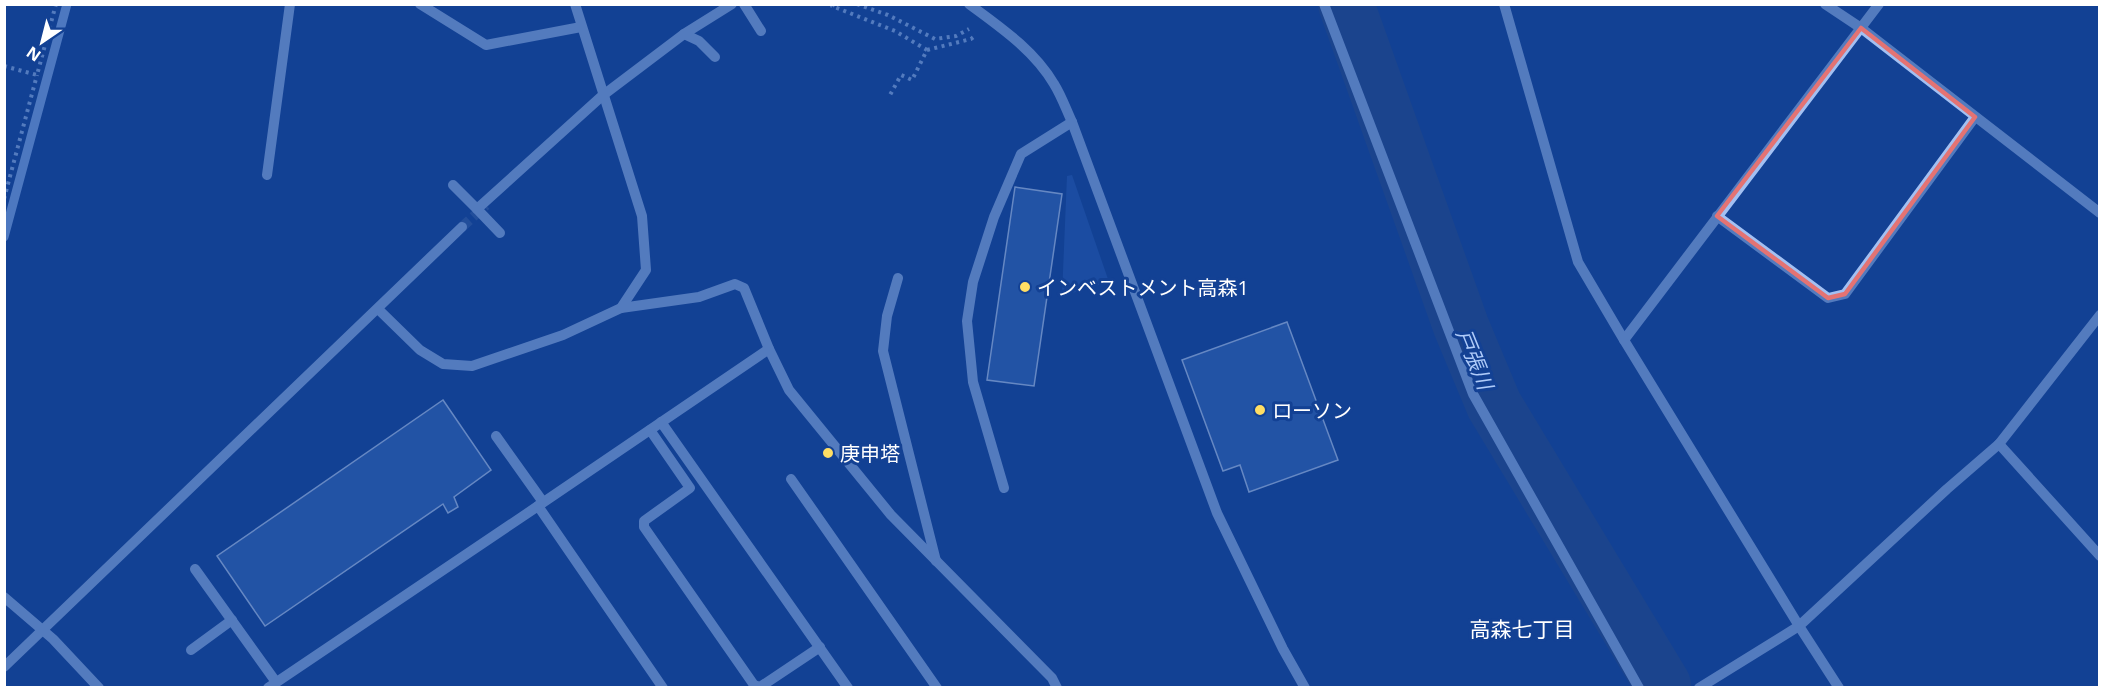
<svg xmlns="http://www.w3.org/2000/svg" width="2104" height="692" font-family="'Open Sans','Noto Sans JP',sans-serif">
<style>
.green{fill:#265ab3}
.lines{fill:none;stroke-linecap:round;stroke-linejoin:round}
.stream{stroke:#95baf5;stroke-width:9}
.river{stroke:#264886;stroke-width:56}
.building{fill:#3768bb;stroke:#caddfd;stroke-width:1.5}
.minor-tunnel{stroke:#365ea4;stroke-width:10;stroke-dasharray:10 5;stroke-linecap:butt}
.path{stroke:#a3c0f2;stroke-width:4;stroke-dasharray:3 4.5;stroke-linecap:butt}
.minor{stroke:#a3c0f2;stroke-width:10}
.minor-bridge{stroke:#a3c0f2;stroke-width:10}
.marked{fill:none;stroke:#e47373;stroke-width:4.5;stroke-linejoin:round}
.poi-dot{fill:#ffde64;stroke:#134194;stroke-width:2}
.labels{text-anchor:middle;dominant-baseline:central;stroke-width:6;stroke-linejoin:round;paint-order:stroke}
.poi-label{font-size:20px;fill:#fff;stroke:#134194;text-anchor:start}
.water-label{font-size:21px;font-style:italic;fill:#afcbf9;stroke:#134194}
.neighbourhood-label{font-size:21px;fill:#fff;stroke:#134194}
</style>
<rect width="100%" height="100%" fill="#134194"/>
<polygon class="green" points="1072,175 1109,282 1062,296 1067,176"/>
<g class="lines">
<polyline class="stream" points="4,237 67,4"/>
<polyline class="river" points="1346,4 1461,326 1494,405 1663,685"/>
</g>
<g class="building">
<polygon points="1015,187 1062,194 1034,386 987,380"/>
<polygon points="1287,322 1338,460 1249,492 1240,465 1223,471 1182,360"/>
<polygon points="443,400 491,470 454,497 458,507 448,513 443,504 265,626 217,556"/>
</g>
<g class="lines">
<polyline class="minor-tunnel" points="462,227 486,205"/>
<g class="path">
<polyline points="834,4 832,6 895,31 927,50 912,80 901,75 890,95"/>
<polyline points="857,4 888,15 935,39 956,36 969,29"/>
<polyline points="927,50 971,39 976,35"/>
<polyline points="4,66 37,75 56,4"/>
<polyline points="4,199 37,75"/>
</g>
<g class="minor">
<polyline points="420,4 486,45 581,27"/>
<polyline points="744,4 761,31"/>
<path d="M969 4C1000 27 1034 50 1054 84 1061 95 1066 109 1072 122L1217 513 1283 649 1305 688"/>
<polyline points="1324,4 1473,394 1639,688"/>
<polyline points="1504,4 1578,262 1624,340"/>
<polyline points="1825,4 1861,28 2100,213"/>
<polyline points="684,34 699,41 715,57"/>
<polyline points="267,175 290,4"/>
<polyline points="453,185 477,209"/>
<polyline points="1717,216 1828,298 1845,294 1975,117"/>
<polyline points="500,233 477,209 602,96 684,34 732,4"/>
<polyline points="898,278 887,316 883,351 936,561"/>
<polyline points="621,308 699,297 735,284 744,288 769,349 789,390 891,515 1052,678 1057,688"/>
<polyline points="378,309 420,350 443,364 472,366 563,335 621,308 646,270 642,216 575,4"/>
<polyline points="661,422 848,688"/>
<polyline points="650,430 690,488 644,521 644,527 754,685 760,687 820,647"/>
<polyline points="496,436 543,502"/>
<polyline points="1999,444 2100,556"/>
<polyline points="791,479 937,688"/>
<polyline points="1004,488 973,382 967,321 973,282 994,217 1021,154 1072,122"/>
<polyline points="538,506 769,349"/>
<polyline points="195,569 276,682"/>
<polyline points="191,650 232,620"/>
<polyline points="4,667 462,227"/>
<polyline points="268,688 538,506 663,688"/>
<polyline points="1699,688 1799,626 1624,340 1879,4"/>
<polyline points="1839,688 1799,626 1947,489 1999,444 2100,315"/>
</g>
<polyline class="minor-bridge" points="4,597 53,639 99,688"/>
</g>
<path d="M0 0H2104V692H0ZM1861 28 1975 117 1845 294 1828 298 1717 216Z" fill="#134194" fill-opacity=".55" fill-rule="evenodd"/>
<path class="marked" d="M1861 28 1975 117 1845 294 1828 298 1717 216Z"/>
<g class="poi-dot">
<circle cx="1025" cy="287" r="6"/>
<circle cx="1260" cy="410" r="6"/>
<circle cx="828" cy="453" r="6"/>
</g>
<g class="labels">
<g class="poi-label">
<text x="1037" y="287">インベストメント高森1</text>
<text x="1272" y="410">ローソン</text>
<text x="840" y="453">庚申塔</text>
</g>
<g class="water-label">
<text transform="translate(1475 359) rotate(68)">戸張川</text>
</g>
<g class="neighbourhood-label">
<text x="1522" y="629">高森七丁目</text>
</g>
</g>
<rect width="2104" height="692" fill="none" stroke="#ffffff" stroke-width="12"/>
<g transform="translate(42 42) rotate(215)" stroke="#134194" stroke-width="4.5" paint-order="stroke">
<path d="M0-4.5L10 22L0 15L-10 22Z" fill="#ffffff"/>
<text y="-9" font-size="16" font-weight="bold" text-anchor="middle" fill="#ffffff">N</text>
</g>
</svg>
